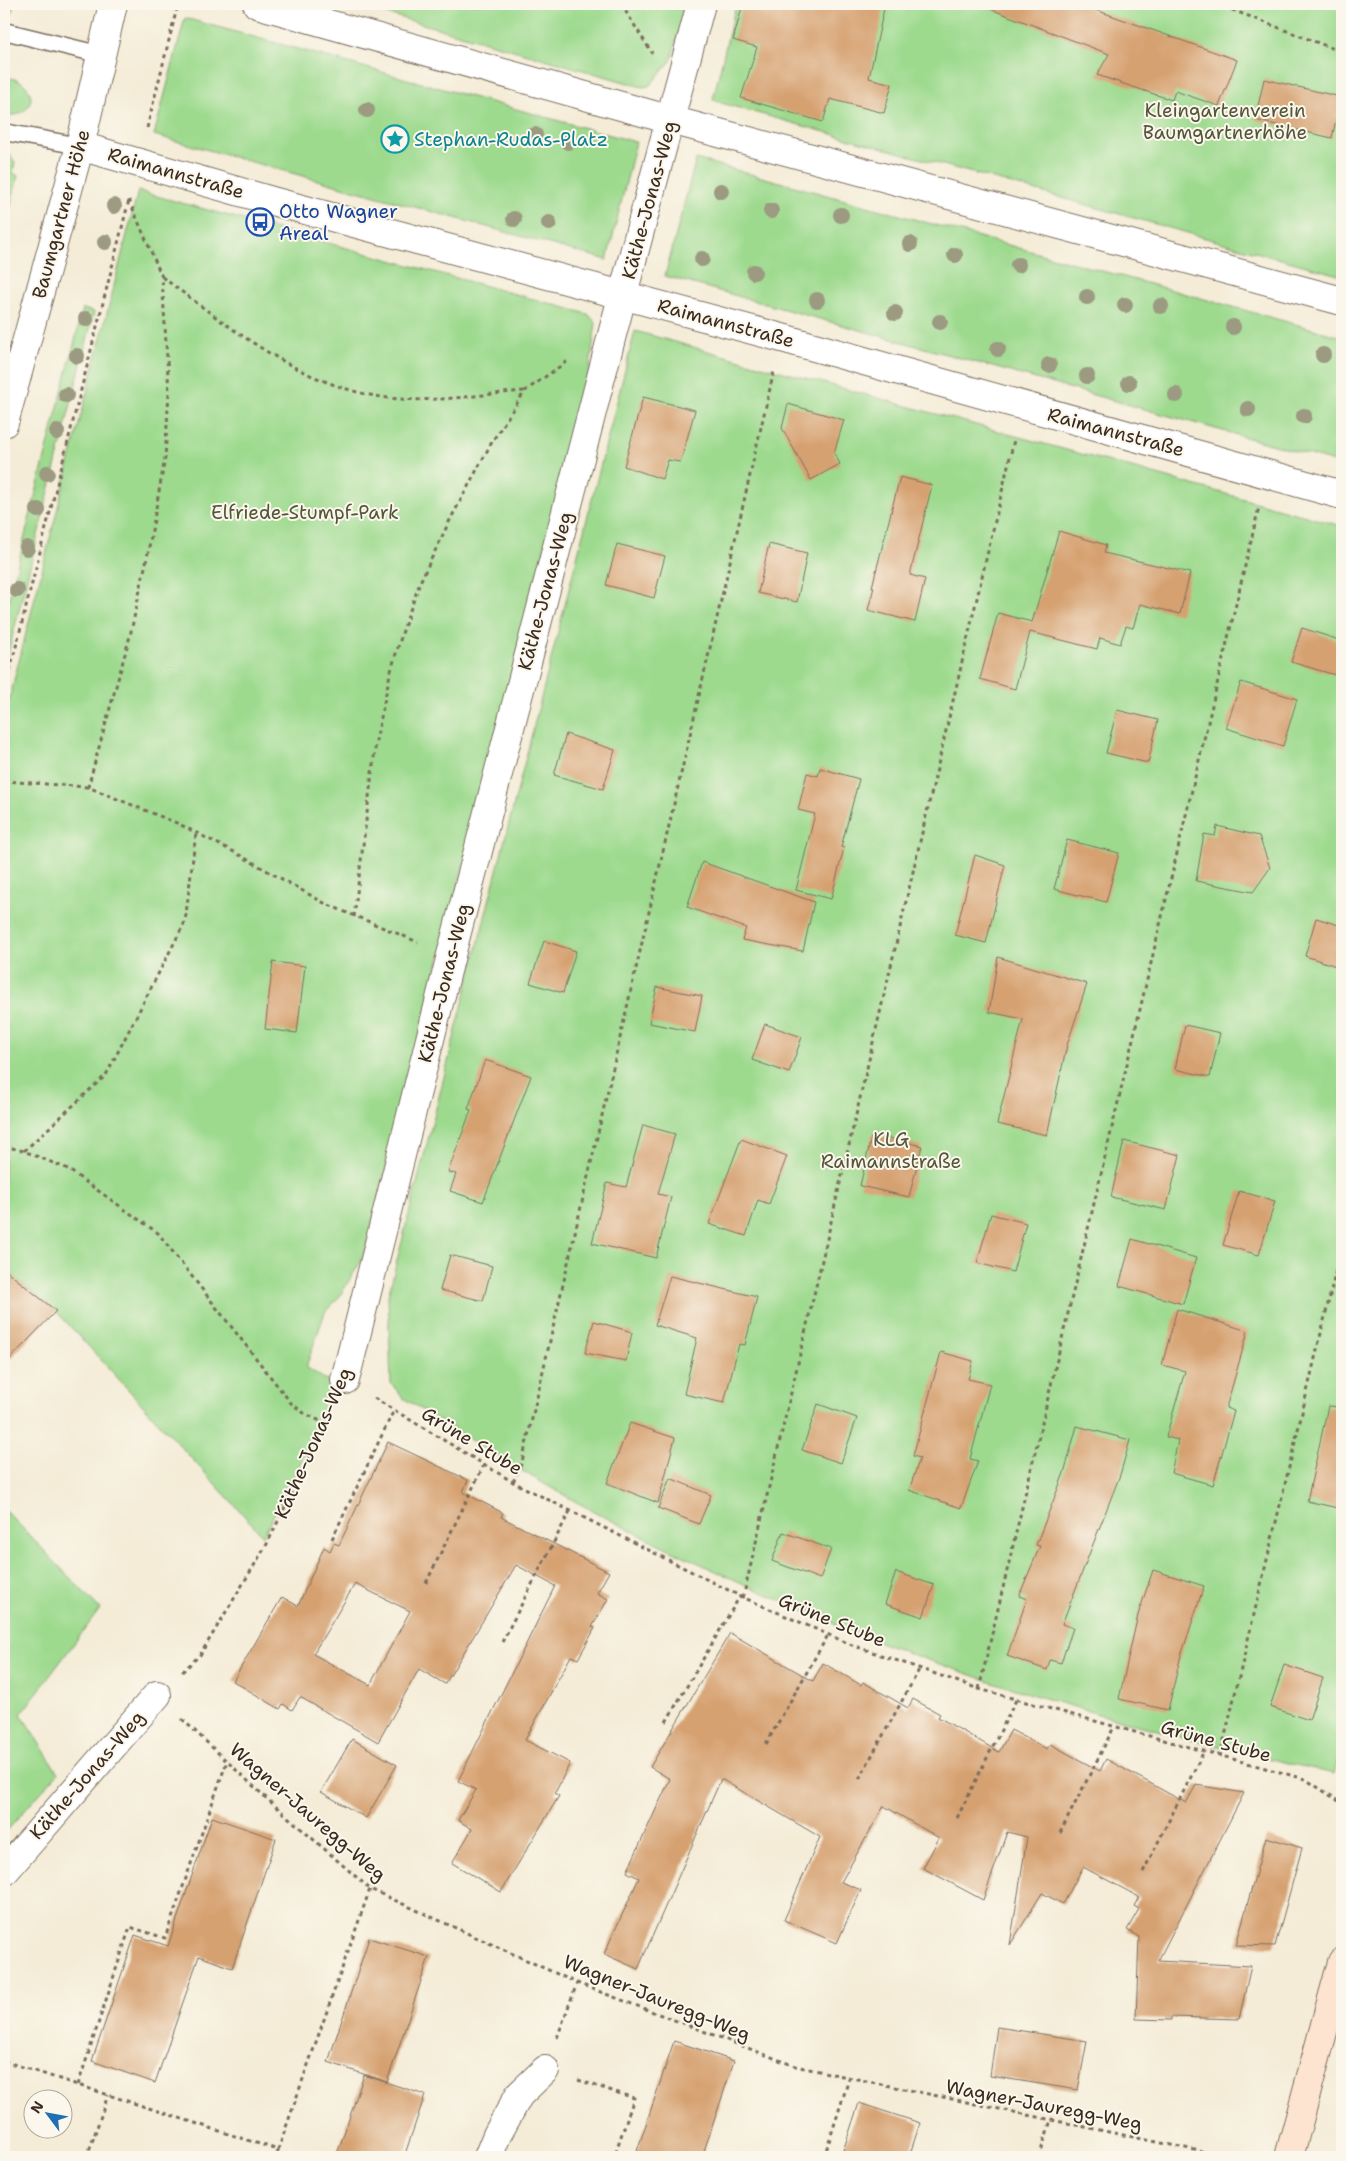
<svg xmlns="http://www.w3.org/2000/svg" width="1346" height="2161" font-family="'Shantell Sans',sans-serif">
<style>
.green{fill:#9dda8e;stroke:#6c8256}
.building{fill:#d6a171;fill-rule:evenodd}
.lines{fill:none;stroke-linecap:round;stroke-linejoin:round}
.lane-casing{stroke:#7c6e5f;stroke-width:19}
.street-casing{stroke:#7c6e5f;stroke-width:30}
.secondary-casing{stroke:#7c6e5f;stroke-width:30}
.path{stroke:#7c6e5f;stroke-width:3;stroke-dasharray:4 4;stroke-linecap:butt}
.lane{stroke:#fff;stroke-width:16}
.street{stroke:#fff;stroke-width:28}
.secondary{stroke:#fde4d1;stroke-width:28}
.tree{fill:#9c9a81}
.labels{text-anchor:middle;dominant-baseline:central;stroke-width:4;stroke-linejoin:round;paint-order:stroke}
.park-label{font-size:19px;fill:#54563a;stroke:#fbf7ec}
.culture-label{font-size:19px;fill:#0d838f;stroke:#fbf7ec;text-anchor:start}
.street-label{font-size:19px;fill:#3b2a1e;stroke:#fbf7ec}
.transit-label{font-size:19px;fill:#164399;stroke:#fbf7ec;text-anchor:start}
</style>
<rect width="100%" height="100%" fill="#fbf7ec"/>
<filter id="ink" filterUnits="userSpaceOnUse"><feTurbulence type="fractalNoise" baseFrequency=".02" numOctaves="2"/><feDisplacementMap in="SourceGraphic" scale="10" xChannelSelector="R" yChannelSelector="G"/><feConvolveMatrix kernelMatrix="1 2 1 2 8 2 1 2 1" color-interpolation-filters="sRGB"/></filter>
<filter id="wash" filterUnits="userSpaceOnUse"><feTurbulence type="fractalNoise" baseFrequency=".0096" numOctaves="4" result="noise"/><feDisplacementMap in="SourceGraphic" scale="20" xChannelSelector="R" yChannelSelector="G"/><feGaussianBlur stdDeviation="1.12" result="paint"/><feColorMatrix in="noise" values="0 0 0 0 0 0 0 0 0 0 0 0 0 0 0 0 0 1.4 0 .05"/><feComposite in="paint" operator="in"/></filter>
<g filter="url(#wash)">
<rect width="100%" height="100%" fill="#f4ecd7"/>
<g class="green">
<polygon points="4,4 14,4 4,48"/>
<polygon points="353,4 686,4 671,61 649,86 642,87"/>
<polygon points="736,4 1342,4 1342,276 721,103 713,99"/>
<polygon points="185,18 636,142 607,260 154,135"/>
<path d="M4 77C11 78 20 79 26 86 38 100 26 116 10 115L4 142Z"/>
<polygon points="4,153 10,155 15,162 13,173 18,176 4,231"/>
<polygon points="696,159 1342,337 1342,464 665,276"/>
<polygon points="138,191 588,314 596,323 589,373 363,1258 337,1300 325,1312 306,1367 335,1386 306,1452 263,1536 56,1311 4,1269 4,720"/>
<polygon points="83,309 94,312 4,670 4,618"/>
<path d="M635 331 1342 526V1742L1334 1774C1155 1732 974 1685 806 1612 737 1581 666 1549 599 1514 532 1479 468 1438 403 1398L391 1383 388 1296Z"/>
<polygon points="4,1509 100,1609 21,1714 58,1773 4,1834"/>
</g>
<g id="blocks">
<g class="building">
<polygon points="743,4 885,4 869,78 892,84 884,113 830,99 823,122 741,98 757,47 733,40"/>
<polygon points="985,4 1079,4 1237,60 1219,106 1175,91 1172,100 1097,75 1109,54 985,7"/>
<polygon points="1264,79 1341,97 1332,138 1255,120"/>
<polygon points="643,397 695,410 682,457 680,462 668,460 662,479 624,466"/>
<polygon points="788,404 844,420 834,453 840,464 811,480 782,428"/>
<polygon points="900,477 932,485 910,575 925,579 915,622 868,610 874,587 872,587"/>
<polygon points="1059,531 1106,545 1104,553 1190,573 1180,614 1140,604 1133,628 1126,626 1120,644 1100,638 1097,649 1030,632 1015,689 980,679 998,613 1032,622"/>
<polygon points="617,544 665,556 654,598 606,585"/>
<polygon points="769,544 807,553 797,602 758,593"/>
<polygon points="1302,628 1342,641 1342,677 1291,662"/>
<polygon points="1241,682 1297,699 1283,746 1226,728"/>
<polygon points="1117,710 1158,720 1148,763 1106,753"/>
<polygon points="566,734 615,750 603,789 554,775"/>
<polygon points="820,768 859,779 841,847 844,848 831,899 796,890 815,814 798,810 807,773 818,776"/>
<polygon points="1217,826 1259,836 1270,868 1253,892 1196,881 1204,834 1215,836"/>
<polygon points="1067,840 1119,853 1106,902 1054,889"/>
<polygon points="975,855 1005,865 986,943 955,935"/>
<polygon points="702,862 814,902 803,951 742,940 746,928 687,907"/>
<polygon points="1316,918 1342,926 1342,946 1336,966 1305,956"/>
<polygon points="544,941 576,951 563,993 530,983"/>
<polygon points="998,957 1087,984 1067,1045 1047,1135 997,1124 1023,1019 989,1012"/>
<polygon points="273,962 305,966 297,1033 265,1029"/>
<polygon points="657,987 702,996 695,1032 649,1023"/>
<polygon points="765,1024 802,1037 789,1073 752,1060"/>
<polygon points="1185,1025 1220,1033 1210,1077 1175,1069"/>
<polygon points="485,1060 531,1076 483,1202 450,1191 456,1174 448,1172 471,1110 468,1109"/>
<polygon points="643,1125 675,1134 658,1194 671,1197 656,1258 592,1243 607,1183 626,1187"/>
<polygon points="872,1134 922,1146 909,1197 860,1186"/>
<polygon points="741,1139 787,1156 769,1204 758,1200 746,1236 709,1224"/>
<polygon points="1124,1141 1180,1155 1166,1210 1111,1197"/>
<polygon points="1239,1191 1275,1201 1259,1255 1223,1245"/>
<polygon points="991,1214 1026,1223 1013,1272 977,1263"/>
<polygon points="1132,1239 1196,1258 1183,1304 1119,1286"/>
<polygon points="450,1255 492,1266 483,1301 440,1290"/>
<polygon points="4,1269 56,1311 4,1365"/>
<polygon points="670,1276 757,1297 745,1345 739,1344 724,1403 684,1394 697,1338 655,1325"/>
<polygon points="1177,1309 1248,1331 1226,1408 1234,1411 1213,1485 1171,1473 1178,1440 1166,1437 1185,1371 1162,1365"/>
<polygon points="594,1321 632,1332 626,1361 585,1353"/>
<polygon points="941,1352 973,1361 968,1379 990,1384 970,1459 978,1461 961,1508 909,1490 920,1458 913,1456"/>
<polygon points="818,1404 857,1418 841,1463 802,1450"/>
<polygon points="1328,1406 1342,1407 1342,1509 1307,1501"/>
<polygon points="630,1423 675,1438 658,1503 607,1483"/>
<polygon points="1077,1426 1130,1440 1120,1475 1062,1624 1073,1628 1061,1663 1050,1660 1047,1670 1007,1656 1027,1599 1019,1596 1040,1546 1036,1545 1064,1473"/>
<path d="M388 1442 468 1480 463 1492 503 1513 501 1517 609 1572 597 1593 608 1599 592 1627 595 1628 578 1659 571 1656 525 1740 570 1763 555 1793 559 1796 501 1892 452 1863 472 1829 458 1820 476 1790 458 1781 555 1586 516 1565 445 1684 419 1669 378 1742 300 1697 292 1710 283 1704 280 1709 233 1681 282 1597 298 1606 324 1547 330 1551 334 1543 339 1545ZM355 1584 410 1611 370 1685 313 1654Z"/>
<polygon points="670,1478 711,1495 699,1524 658,1508"/>
<polygon points="783,1532 831,1549 820,1579 772,1561"/>
<polygon points="1153,1570 1204,1586 1180,1659 1168,1710 1119,1699 1138,1615"/>
<polygon points="896,1572 934,1585 923,1617 885,1604"/>
<polygon points="730,1633 813,1681 823,1663 861,1685 863,1682 908,1708 913,1699 940,1714 938,1717 999,1752 1011,1730 1047,1749 1050,1744 1100,1771 1106,1759 1186,1803 1196,1785 1244,1793 1158,1961 1251,1966 1239,2019 1171,2017 1171,2020 1136,2019 1139,1937 1127,1930 1139,1909 1134,1906 1139,1897 1083,1867 1063,1904 1042,1893 1010,1945 1027,1837 1007,1832 983,1900 923,1868 939,1838 884,1806 841,1882 861,1890 837,1943 784,1920 820,1837 721,1779 638,1969 604,1954 639,1878 627,1872 670,1779 650,1767"/>
<polygon points="1284,1665 1323,1678 1309,1720 1270,1707"/>
<polygon points="352,1739 397,1765 366,1818 321,1792"/>
<polygon points="212,1817 276,1839 232,1968 199,1956 155,2083 92,2061 135,1935 168,1946"/>
<polygon points="1266,1837 1302,1848 1275,1946 1236,1945"/>
<polygon points="369,1938 429,1957 387,2082 328,2062"/>
<polygon points="997,2027 1087,2041 1078,2090 990,2076"/>
<polygon points="674,2041 734,2061 702,2157 635,2157"/>
<polygon points="364,2075 425,2095 404,2157 336,2157"/>
<polygon points="859,2103 920,2123 909,2157 841,2157"/>
</g>
</g>
</g>
<g filter="url(#ink)">
<use href="#blocks" fill-opacity="0" stroke="#7c6e5f" stroke-width="1"/>
<g class="lines">
<g class="lane-casing">
<g id="lane">
<polyline points="4,31 102,55"/>
<polyline points="4,132 80,146"/>
</g>
</g>
<g class="street-casing">
<g id="street">
<polyline points="257,4 671,120 1342,301"/>
<polyline points="80,146 272,201 782,338 1342,495"/>
<polyline points="4,423 80,146 113,4"/>
<polyline points="345,1380 451,955 613,331 701,4"/>
<polyline points="4,1872 157,1695"/>
<polyline points="488,2157 497,2135 519,2095 545,2070"/>
</g>
</g>
<g class="secondary-casing">
<polyline id="secondary" points="1289,2157 1342,1962"/>
</g>
<g class="path">
<polyline points="621,4 652,53"/>
<polyline points="1217,4 1342,52"/>
<polyline points="147,128 178,4"/>
<polyline points="129,200 162,277 169,392 165,458 147,558 130,636 88,787 179,824 236,853 326,904 418,942"/>
<polyline points="1337,262 1342,242"/>
<path d="M162 277C234 330 307 392 399 399 441 402 483 394 525 391"/>
<polyline points="4,694 129,200"/>
<polyline points="4,781 88,787"/>
<polyline points="354,917 376,741 390,674 404,627 421,580 450,520 493,440 525,391 569,360"/>
<polyline points="4,1146 24,1151 66,1168 158,1233 291,1403 304,1413 326,1424"/>
<polyline points="24,1151 106,1075 185,922 196,833"/>
<polyline points="374,1398 513,1482 740,1596 852,1645 979,1689 1305,1779 1342,1803"/>
<polyline points="513,1482 522,1462 774,371"/>
<polyline points="332,1539 394,1410"/>
<polyline points="426,1583 484,1465"/>
<polyline points="743,1598 1014,440"/>
<polyline points="502,1642 570,1511"/>
<polyline points="182,1672 200,1655 267,1544 331,1412"/>
<polyline points="979,1689 1259,507"/>
<polyline points="182,1719 265,1797 370,1889 577,1983 795,2066 1228,2157"/>
<polyline points="666,1722 740,1596"/>
<polyline points="766,1744 828,1635"/>
<polyline points="1220,1757 1342,1245"/>
<polyline points="859,1779 920,1668"/>
<polyline points="957,1818 1016,1700"/>
<polyline points="1060,1833 1114,1727"/>
<polyline points="1143,1872 1203,1753"/>
<polyline points="557,2038 577,1983"/>
<polyline points="4,2061 278,2150 276,2157"/>
<polyline points="578,2080 634,2098 614,2157"/>
<polyline points="78,2085 130,1927 165,1938 227,1761"/>
<polyline points="278,2150 370,1889"/>
<polyline points="87,2157 108,2095"/>
<polyline points="824,2157 849,2079"/>
<polyline points="1039,2157 1051,2120"/>
</g>
<use href="#lane" class="lane"/>
<use href="#street" class="street"/>
<use href="#secondary" class="secondary"/>
</g>
<g class="tree">
<circle cx="367" cy="110" r="8"/>
<circle cx="535" cy="135" r="8"/>
<circle cx="568" cy="142" r="8"/>
<circle cx="721" cy="191" r="8"/>
<circle cx="114" cy="206" r="8"/>
<circle cx="771" cy="211" r="8"/>
<circle cx="841" cy="215" r="8"/>
<circle cx="514" cy="219" r="8"/>
<circle cx="549" cy="223" r="8"/>
<circle cx="105" cy="242" r="8"/>
<circle cx="910" cy="244" r="8"/>
<circle cx="955" cy="255" r="8"/>
<circle cx="702" cy="259" r="8"/>
<circle cx="1018" cy="265" r="8"/>
<circle cx="754" cy="272" r="8"/>
<circle cx="1087" cy="297" r="8"/>
<circle cx="817" cy="300" r="8"/>
<circle cx="1125" cy="305" r="8"/>
<circle cx="1161" cy="306" r="8"/>
<circle cx="895" cy="313" r="8"/>
<circle cx="86" cy="319" r="8"/>
<circle cx="940" cy="322" r="8"/>
<circle cx="1233" cy="327" r="8"/>
<circle cx="998" cy="349" r="8"/>
<circle cx="1323" cy="355" r="8"/>
<circle cx="77" cy="356" r="8"/>
<circle cx="1049" cy="365" r="8"/>
<circle cx="1087" cy="376" r="8"/>
<circle cx="1129" cy="383" r="8"/>
<circle cx="66" cy="395" r="8"/>
<circle cx="1176" cy="395" r="8"/>
<circle cx="1248" cy="409" r="8"/>
<circle cx="1304" cy="416" r="8"/>
<circle cx="57" cy="432" r="8"/>
<circle cx="47" cy="473" r="8"/>
<circle cx="38" cy="510" r="8"/>
<circle cx="27" cy="548" r="8"/>
<circle cx="17" cy="590" r="8"/>
</g>
</g>
<defs>
<g id="sight-ring" transform="scale(1.4375)"><circle r="9.5" fill="#fbf7ec" stroke="#0f9aa8" stroke-width="1.5"/><path d="M0-6L1.8-2.2L6-1.7L2.9 1.2L3.7 5.4L0 3.3L-3.7 5.4L-2.9 1.2L-6-1.7L-1.8-2.2Z" fill="#0f9aa8"/></g>
<g id="bus-ring" transform="scale(1.4375)"><circle r="9.5" fill="#fbf7ec" stroke="#1a4fb4" stroke-width="1.5"/><path d="M-5-6H5V4H4V6H2V4H-2V6H-4V4H-5ZM-3.5-4V0h7V-4ZM-3.5 1.2v1.5H-2V1.2ZM2 1.2v1.5H3.5V1.2Z" fill="#1a4fb4"/></g>
</defs>
<g fill-rule="evenodd">
<use href="#sight-ring" x="395" y="139"/>
<use href="#bus-ring" x="260" y="222"/>
</g>
<g class="labels">
<g class="park-label">
<text x="1225" y="110">Kleingartenverein<tspan x="1225" dy="22">Baumgartnerhöhe</tspan></text>
<text x="305" y="512">Elfriede-Stumpf-Park</text>
<text x="891" y="1139">KLG<tspan x="891" dy="22">Raimannstraße</tspan></text>
</g>
<g class="culture-label">
<text x="414" y="139">Stephan-Rudas-Platz</text>
</g>
<g class="street-label">
<text transform="translate(176 173) rotate(16)">Raimannstraße</text>
<text transform="translate(649 200) rotate(-75)">Käthe-Jonas-Weg</text>
<text transform="translate(61 214) rotate(-75)">Baumgartner Höhe</text>
<text transform="translate(726 323) rotate(15)">Raimannstraße</text>
<text transform="translate(1116 432) rotate(15)">Raimannstraße</text>
<text transform="translate(545 591) rotate(-75)">Käthe-Jonas-Weg</text>
<text transform="translate(444 983) rotate(-76)">Käthe-Jonas-Weg</text>
<text transform="translate(472 1441) rotate(31)">Grüne Stube</text>
<text transform="translate(313 1443) rotate(-66)">Käthe-Jonas-Weg</text>
<text transform="translate(832 1620) rotate(22)">Grüne Stube</text>
<text transform="translate(1216 1741) rotate(15)">Grüne Stube</text>
<text transform="translate(87 1775) rotate(-49)">Käthe-Jonas-Weg</text>
<text transform="translate(308 1812) rotate(41)">Wagner-Jauregg-Weg</text>
<text transform="translate(657 1998) rotate(22)">Wagner-Jauregg-Weg</text>
<text transform="translate(1044 2105) rotate(11)">Wagner-Jauregg-Weg</text>
</g>
<g class="transit-label">
<text x="279" y="211">Otto Wagner<tspan x="279" dy="22">Areal</tspan></text>
</g>
</g>
<rect width="1346" height="2161" fill="none" stroke="#fbf7ec" stroke-width="20"/>
<g transform="translate(48 2114) rotate(302)"><circle r="24" fill="#fbf7ec" stroke="#aea59a"/>
<path d="M0-4L9 19L0 12L-9 19Z" fill="#1f6fb2"/>
<text y="-8" font-size="14" font-weight="bold" text-anchor="middle" fill="#3b2a1e">N</text>
</g>
</svg>
